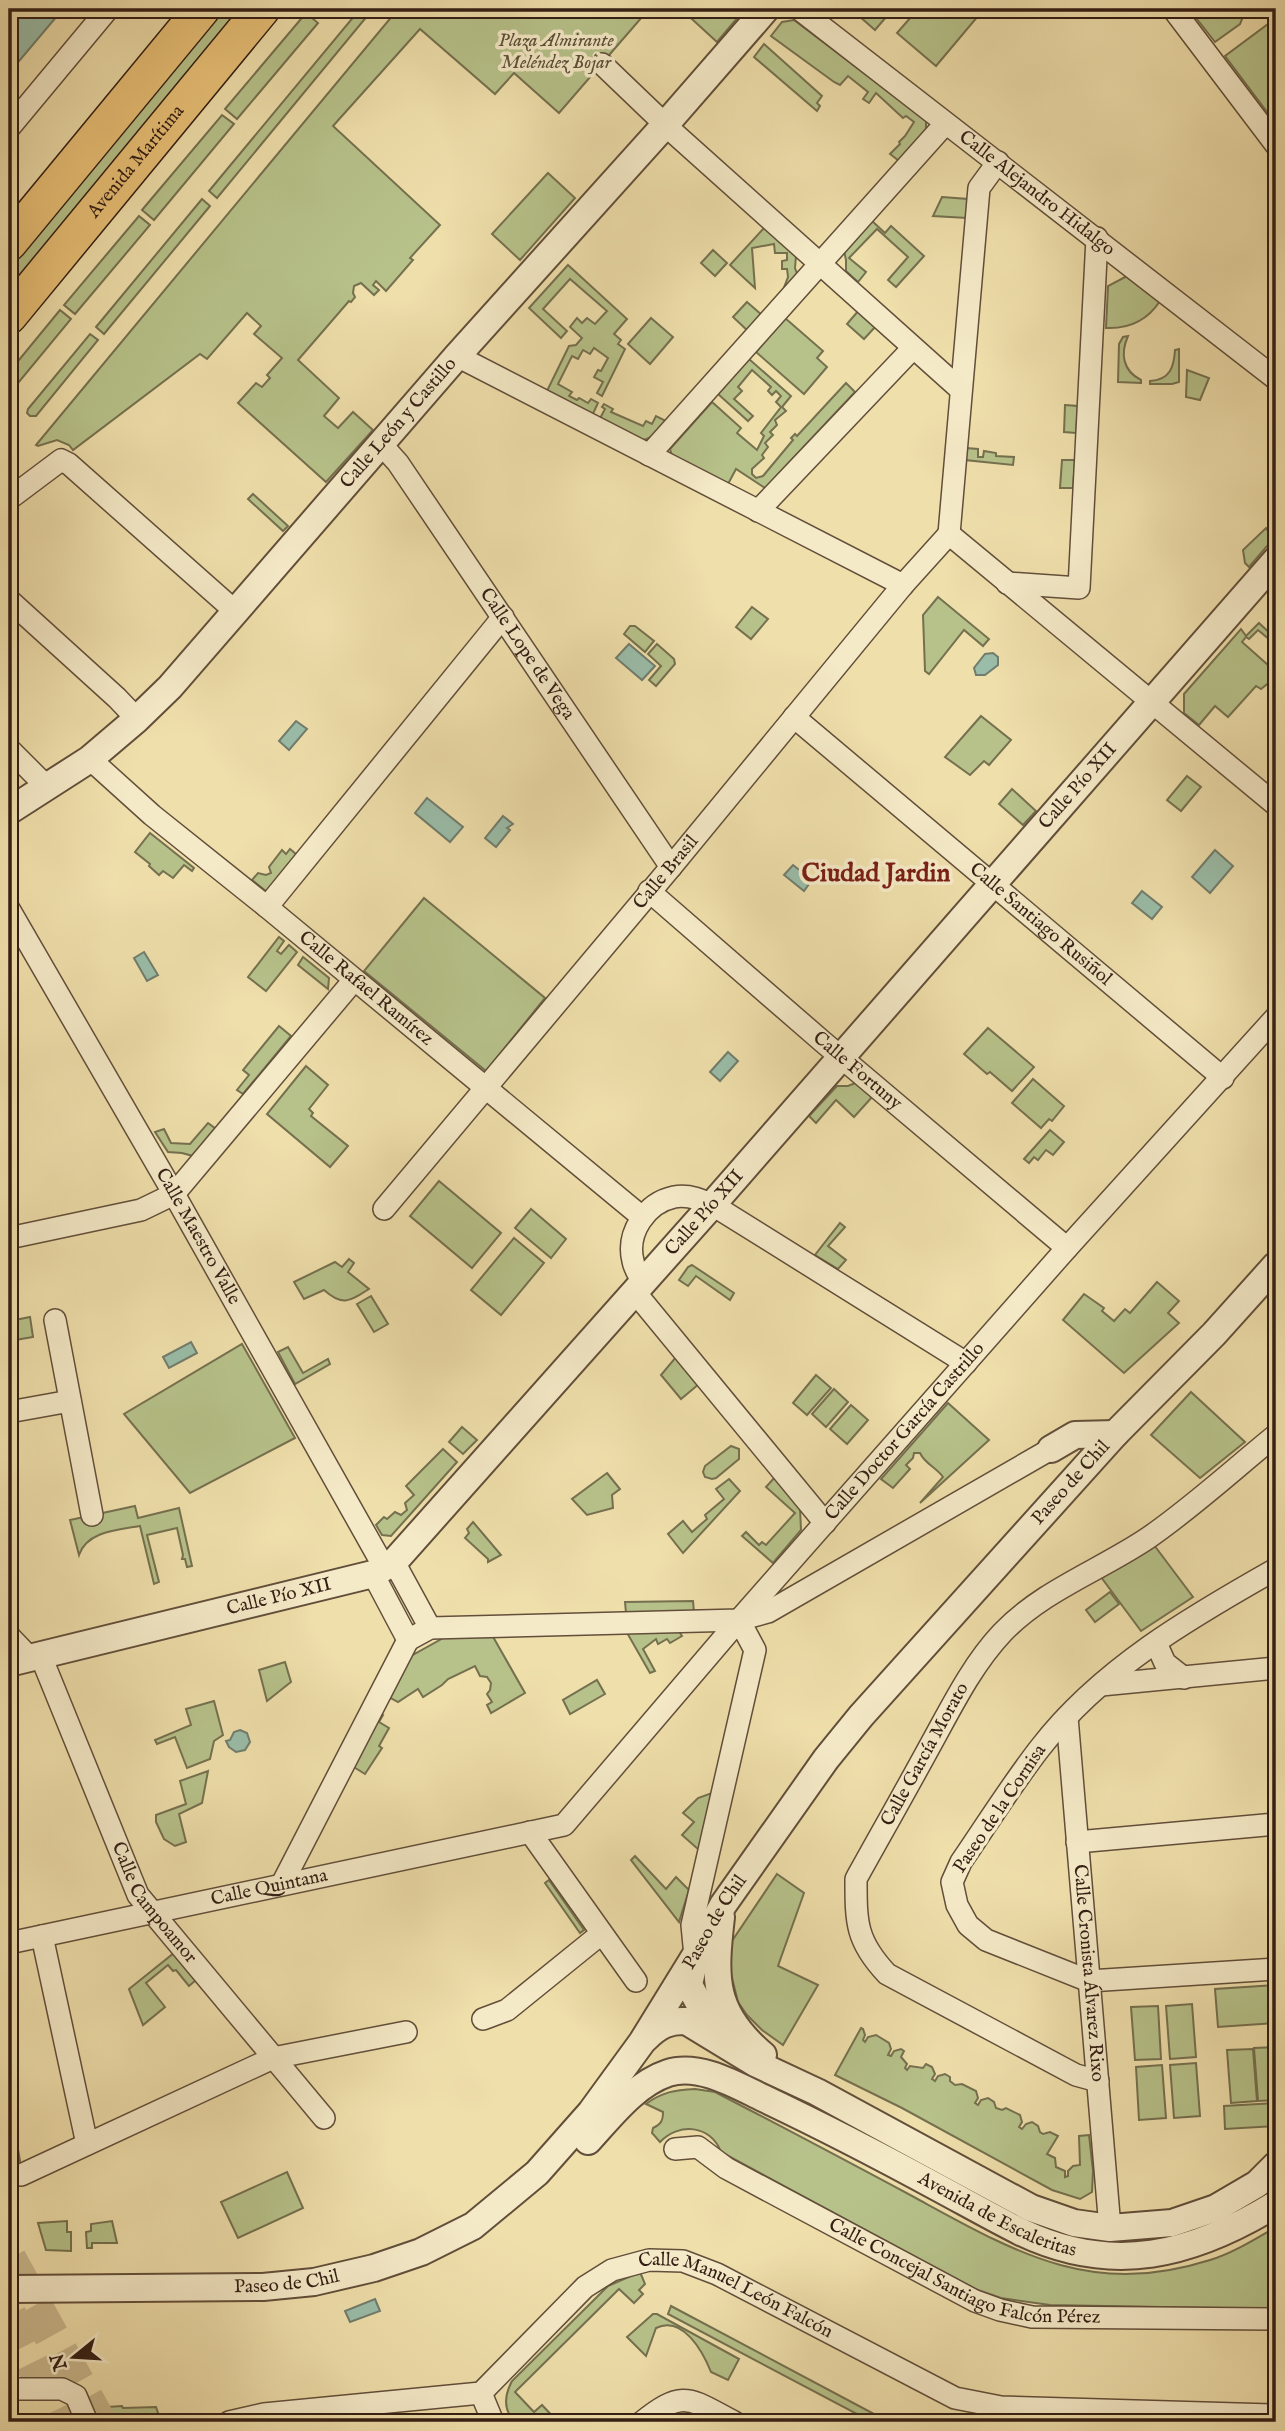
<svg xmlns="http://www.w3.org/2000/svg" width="1285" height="2431" font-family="'IM FELL English',serif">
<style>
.green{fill:#b7c28a;stroke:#75704f;stroke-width:2}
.water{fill:#9abda9;stroke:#717d6d;stroke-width:2}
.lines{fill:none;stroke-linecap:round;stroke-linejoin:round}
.trunk-tunnel{stroke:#c9b88d;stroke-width:35;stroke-dasharray:35 18;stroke-linecap:butt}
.minor-casing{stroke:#624e3a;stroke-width:24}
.tertiary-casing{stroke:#624e3a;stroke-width:30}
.trunk-casing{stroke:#331e14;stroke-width:38}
.minor{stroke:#f5eac8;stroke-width:21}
.tertiary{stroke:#f5eac8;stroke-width:26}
.trunk{stroke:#e8c076;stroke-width:35}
.labels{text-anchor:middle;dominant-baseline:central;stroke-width:7;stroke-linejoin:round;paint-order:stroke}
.park-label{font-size:19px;font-style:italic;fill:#5b4f37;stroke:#f5eac8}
.street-label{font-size:19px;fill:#331e14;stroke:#f5eac8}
.district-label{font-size:26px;font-weight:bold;fill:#7a1f14;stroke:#f5eac8}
</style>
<rect width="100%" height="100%" fill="#efdfab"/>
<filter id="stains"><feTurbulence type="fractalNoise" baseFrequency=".00286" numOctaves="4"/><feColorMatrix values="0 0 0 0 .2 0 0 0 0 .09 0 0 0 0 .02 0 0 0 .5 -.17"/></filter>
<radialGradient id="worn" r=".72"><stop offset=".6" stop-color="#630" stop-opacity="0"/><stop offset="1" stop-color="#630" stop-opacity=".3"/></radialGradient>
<g class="green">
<polygon points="222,9 241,9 9,289 9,269"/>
<polygon points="360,9 373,9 217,198 209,191"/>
<polygon points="398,9 649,9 559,113 514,73 495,94 420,29 333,126 440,225 410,258 413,260 386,291 376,281 373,285 379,290 374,295 361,283 354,286 353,293 355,297 351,302 349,301 298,360 339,398 324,416 338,428 353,412 373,430 326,482 238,403 256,383 262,387 270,378 267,375 282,358 254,334 261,326 247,313 207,359 200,354 73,450 69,445 57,440 38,446 36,445"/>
<polygon points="681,9 745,9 717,42"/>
<polygon points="851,9 893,9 875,30"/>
<polygon points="918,9 984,9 936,66 897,33"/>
<polygon points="1189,9 1246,9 1240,24 1215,42"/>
<polygon points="306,13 318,23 237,119 225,109"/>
<polygon points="1276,18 1276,124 1225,56"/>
<polygon points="794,20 926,120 926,131 899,161 890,154 900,144 899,142 905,136 914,122 906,116 903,118 876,93 869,103 863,99 868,92 848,76 840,85 834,82 771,36 782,22"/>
<polygon points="764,44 822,96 817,103 820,106 817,111 754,57"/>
<polygon points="222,115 234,124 154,220 142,210"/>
<polygon points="548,173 575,198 520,260 492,234"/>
<polygon points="942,197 968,199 967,218 933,216"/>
<polygon points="202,199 210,206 104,334 96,327"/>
<polygon points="139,216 150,225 75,314 64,305"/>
<polygon points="871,220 885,233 891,226 924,256 896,287 888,280 908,257 877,229 849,258 866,272 858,282 846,271 846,260 844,251"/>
<polygon points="765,227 796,256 795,268 798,276 781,295 788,277 787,269 782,269 782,261 787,260 787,253 775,253 774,244 752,248 755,288 730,265"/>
<polygon points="713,250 727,263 715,276 701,263"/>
<polygon points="568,265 627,319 614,334 621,340 618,344 625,349 602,396 597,393 603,382 594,377 598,370 601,371 608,358 594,348 590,354 583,350 578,359 572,356 558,384 572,392 569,396 577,400 579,398 588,403 591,399 598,403 591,418 545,395 569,346 576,345 582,338 570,327 577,318 582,323 587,318 595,324 607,311 570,279 543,309 567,331 561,338 529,308"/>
<path d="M1127 276 1160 301C1147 321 1129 329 1106 328L1108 286Z"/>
<polygon points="747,302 763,316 749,332 733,317"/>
<polygon points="60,310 71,319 9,394 9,372"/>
<polygon points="859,310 876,326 864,339 847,324"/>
<polygon points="651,318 673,337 650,364 628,344"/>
<polygon points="785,318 823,351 817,358 827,367 804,394 756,352"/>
<polygon points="90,334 98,340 36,416 30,416 27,413 28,409"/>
<path d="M1128 336C1120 354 1123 371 1141 380V383L1118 382 1119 344 1123 337Z"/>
<path d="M1179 349V382L1172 384H1150V381C1170 380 1174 367 1175 350Z"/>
<polygon points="749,359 791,396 782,407 786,411 775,420 777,425 770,432 773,435 765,443 768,447 762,455 764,458 752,469 752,474 756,478 763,476 793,440 791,438 795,434 797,436 846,383 855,392 765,488 736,469 727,486 673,460 670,449 712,402 741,428 737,433 757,450 764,436 761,433 781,407 776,402 781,396 776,391 772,395 768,391 771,387 752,370 738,387 742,391 734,399 753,416 748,421 718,394"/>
<polygon points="1187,370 1209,378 1200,400 1186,397"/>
<path d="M604 404 613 409 611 412 643 426 646 421 652 424 656 416 668 422C640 454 631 438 598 422L605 409 602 407Z"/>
<polygon points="1065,405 1078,406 1076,433 1064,432"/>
<polygon points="966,448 978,449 978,457 983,457 984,451 996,453 996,456 1014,457 1013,465 965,460"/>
<polygon points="1062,460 1075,460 1073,488 1060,488"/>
<polygon points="253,494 288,526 283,531 248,499"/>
<polygon points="1266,528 1273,539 1249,567 1245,563 1243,550"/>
<polygon points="938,597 989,639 983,646 964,630 929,674 925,671 923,615"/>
<polygon points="752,607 768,619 751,639 736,627"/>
<polygon points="1259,623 1276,639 1276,645 1258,630 1249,639 1246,637 1242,642 1268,665 1276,656 1276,677 1261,689 1256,686 1228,717 1215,706 1199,725 1184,713 1184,694 1241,629 1246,636"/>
<polygon points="635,626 654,641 645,652 624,634 630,626"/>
<polygon points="657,644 674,659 675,664 656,686 649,680 661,666 648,654"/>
<polygon points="981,716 1011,740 989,765 984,761 970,775 945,757"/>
<polygon points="1187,776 1201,787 1181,811 1167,800"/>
<polygon points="1012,789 1036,811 1023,825 999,804"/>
<polygon points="150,833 194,868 192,871 184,865 173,878 163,871 159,875 149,866 150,864 135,852"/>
<polygon points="290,849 297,855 267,892 252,880 258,873 266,875 271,873 269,867 282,850 286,854"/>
<polygon points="424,898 545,998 486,1071 364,971"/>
<polygon points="279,937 284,941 277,951 281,954 289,945 297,952 266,991 248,977"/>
<polygon points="303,957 329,978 328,989 298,965"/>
<polygon points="279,1026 291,1036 243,1094 237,1090 249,1075 243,1070"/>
<polygon points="988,1028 1034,1067 1012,1091 990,1072 987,1074 964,1054"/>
<polygon points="306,1066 328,1085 309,1109 313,1113 311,1116 348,1146 330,1167 267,1114"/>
<polygon points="1033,1079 1064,1106 1052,1121 1049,1119 1041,1128 1012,1103"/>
<polygon points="858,1082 873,1096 854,1117 836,1100 816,1123 809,1116 837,1086 848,1086"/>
<polygon points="208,1123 216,1129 193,1156 182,1153 168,1152 155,1132 164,1129 171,1143 190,1144"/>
<polygon points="1050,1130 1064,1142 1053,1155 1046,1150 1038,1160 1034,1157 1029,1163 1024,1159"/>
<polygon points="439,1181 501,1233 472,1268 410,1216"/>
<polygon points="531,1209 566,1239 551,1258 515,1228"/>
<polygon points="840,1223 845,1227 828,1246 846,1260 838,1269 815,1255"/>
<polygon points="514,1238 544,1263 501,1315 471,1290"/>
<path d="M349 1259 354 1263 348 1272 369 1289C350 1301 343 1307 324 1290L304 1299 294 1282 335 1262 342 1267Z"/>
<polygon points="692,1265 734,1293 730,1300 696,1276 688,1286 679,1280 688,1267"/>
<polygon points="1157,1282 1179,1301 1168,1313 1179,1323 1124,1373 1063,1320 1084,1294 1104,1308 1102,1311 1114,1321 1125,1309 1130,1313"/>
<polygon points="371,1296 388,1324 374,1332 357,1304"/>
<polygon points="9,1300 11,1300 15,1320 30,1317 33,1337 15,1340"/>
<polygon points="242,1344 295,1438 190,1493 124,1414"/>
<polygon points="288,1347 303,1373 328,1359 330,1364 295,1384 278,1352"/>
<polygon points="676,1357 699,1384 681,1399 661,1375"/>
<polygon points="816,1375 831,1388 807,1415 793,1403"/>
<polygon points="834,1389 848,1402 826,1427 812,1414"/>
<polygon points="1191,1392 1245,1442 1200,1478 1151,1435"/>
<path d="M948 1403 989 1440 920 1503 943 1477C936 1467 925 1464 920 1453H914L913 1458 906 1465 910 1469 893 1488 881 1479Z"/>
<polygon points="851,1405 868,1420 847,1444 830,1429"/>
<polygon points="462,1427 477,1440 463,1454 449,1442"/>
<polygon points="731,1446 739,1449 739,1459 716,1478 712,1479 705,1477 703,1472 705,1466"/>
<polygon points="443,1449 457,1462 391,1536 382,1535 376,1525 384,1517 387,1519 395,1512 401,1515 407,1510 405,1503 414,1495 406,1486"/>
<polygon points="607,1473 620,1489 612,1495 613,1508 587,1515 572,1499"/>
<polygon points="775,1477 800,1508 801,1530 773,1563 742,1536 746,1532 759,1545 762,1542 766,1545 795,1513 766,1487"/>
<polygon points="729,1479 740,1491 683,1553 668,1534 683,1521 692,1532 707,1519 705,1515 724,1499 716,1489"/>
<path d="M135 1506 138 1518 179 1508 192 1566 187 1567 185 1559H182L183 1555 177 1528 147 1535 159 1582 154 1584 140 1526C118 1530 87 1531 79 1555L70 1520Z"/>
<polygon points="473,1522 501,1555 488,1562 488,1559 465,1538 469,1533 467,1529"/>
<polygon points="1154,1545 1193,1597 1141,1631 1101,1577"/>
<polygon points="1110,1592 1119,1604 1095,1622 1086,1610"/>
<polygon points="693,1601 694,1612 626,1613 625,1602"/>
<polygon points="678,1630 682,1636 670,1643 667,1639 658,1644 656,1639 643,1649 655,1671 650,1673 626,1631"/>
<polygon points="492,1635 525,1693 491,1713 487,1705 492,1702 487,1694 490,1690 491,1683 487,1677 480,1676 475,1666 448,1679 442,1685 423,1697 418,1689 398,1702 389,1697 411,1656 447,1636"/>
<polygon points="285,1662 291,1682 267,1701 259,1670"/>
<polygon points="597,1680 605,1694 570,1714 563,1700"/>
<polygon points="214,1701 223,1735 214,1741 210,1759 187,1768 175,1737 157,1744 155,1740 191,1725 186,1709"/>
<polygon points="380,1714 383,1715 379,1722 389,1728 379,1746 382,1748 365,1774 352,1766"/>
<polygon points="208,1771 202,1803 179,1814 186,1842 175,1846 164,1839 156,1822 156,1815 186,1804 180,1781"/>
<polygon points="712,1793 699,1850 682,1835 694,1822 683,1813 698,1798"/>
<polygon points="635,1856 666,1889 676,1877 689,1890 679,1922 631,1860"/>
<polygon points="777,1874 804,1893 778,1966 818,1985 783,2045 762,2030 747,2015 738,2002 728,1962 732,1941"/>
<polygon points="549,1880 584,1930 580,1933 545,1883"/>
<polygon points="174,1953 196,1980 189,1986 176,1970 173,1971 168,1965 146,1983 165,2007 143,2025 129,1989"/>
<polygon points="1276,1985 1276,2023 1218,2027 1215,1989"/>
<polygon points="1192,2004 1196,2057 1170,2059 1166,2006"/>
<polygon points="1158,2006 1161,2059 1135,2060 1131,2007"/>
<polygon points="861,2028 863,2029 865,2035 863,2040 865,2042 868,2037 876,2035 889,2043 891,2049 888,2055 891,2056 894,2051 901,2049 904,2051 901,2057 907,2064 905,2068 907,2070 910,2066 923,2068 926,2064 932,2067 935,2074 932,2079 935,2081 938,2076 945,2074 950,2077 950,2081 955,2085 962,2084 976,2091 978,2098 975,2103 978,2105 981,2100 988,2098 994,2102 996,2108 1002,2110 1006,2108 1020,2115 1022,2122 1019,2127 1022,2129 1026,2124 1032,2122 1038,2126 1040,2132 1043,2134 1050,2132 1058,2136 1047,2154 1055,2158 1056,2167 1065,2171 1065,2177 1068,2176 1068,2171 1073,2166 1080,2165 1079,2136 1089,2135 1093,2171 1092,2192 1080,2199 1052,2190 902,2108 835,2075"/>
<polygon points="1276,2047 1276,2100 1258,2101 1254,2048"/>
<polygon points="1253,2049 1257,2101 1231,2103 1227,2050"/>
<polygon points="1196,2063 1200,2116 1174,2118 1170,2065"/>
<polygon points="1162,2065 1166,2118 1139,2120 1136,2067"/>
<path d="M695 2089 715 2092 740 2105C798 2135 856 2166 914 2197 1015 2252 1090 2298 1210 2260 1233 2253 1255 2239 1276 2227V2309L1050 2305 1001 2298 975 2289 721 2152C711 2125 679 2122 660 2142L652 2133 653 2128C661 2124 663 2121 663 2112L646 2104C662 2092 675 2090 695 2089Z"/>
<polygon points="1276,2103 1276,2126 1225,2129 1224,2106"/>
<polygon points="12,2115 20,2161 9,2166 9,2116"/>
<polygon points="287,2172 303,2208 238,2238 221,2202"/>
<polygon points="67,2221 67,2232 71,2232 71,2251 46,2250 38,2223"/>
<polygon points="112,2221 117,2243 92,2243 92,2248 87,2248 86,2232 91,2231 91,2224"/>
<path d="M640 2272 645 2284 639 2290 643 2294 634 2303 619 2289 515 2392 534 2412 542 2405 558 2422H515C503 2410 504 2396 512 2381L608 2286Z"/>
<polygon points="671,2306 889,2422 872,2422 668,2314"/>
<path d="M653 2314H657L739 2359 728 2380 711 2372C703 2352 683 2315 656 2328L646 2356 627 2337Z"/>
<polygon points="122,2406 123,2408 156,2407 161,2422 98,2422 92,2408"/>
<polygon points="684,2410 712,2422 660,2422 664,2417"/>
</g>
<g class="water">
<polygon points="9,9 63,9 9,73"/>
<polygon points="629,644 655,666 642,680 616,658"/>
<polygon points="993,653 998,657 998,665 985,675 976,675 974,668 985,654"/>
<polygon points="296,721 307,729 289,750 279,741"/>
<polygon points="427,798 463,827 450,842 415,813"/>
<polygon points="503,816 513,824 507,828 510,830 496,847 485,838"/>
<polygon points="1215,850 1233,866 1210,893 1192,877"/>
<polygon points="793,865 812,880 804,891 784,875"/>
<polygon points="1142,891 1162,907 1152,919 1132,903"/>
<polygon points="144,952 158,975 147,981 134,958"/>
<polygon points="728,1052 738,1061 720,1081 710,1072"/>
<polygon points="191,1342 197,1353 169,1368 163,1357"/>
<polygon points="240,1730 247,1733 250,1742 245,1750 236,1752 229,1747 226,1741 230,1740 234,1732"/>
<polygon points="375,2299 380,2311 350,2322 345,2311"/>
</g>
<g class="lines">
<g class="trunk-tunnel">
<polyline points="9,2259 99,2422"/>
<polyline points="9,2315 62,2422"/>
</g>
<g class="minor-casing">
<g id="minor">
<path id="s1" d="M799 9 1276 379"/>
<polyline points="1173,9 1276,145"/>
<polyline points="602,64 674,133 961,390"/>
<polyline points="9,128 108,9"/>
<polyline points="457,356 903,585"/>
<path id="s2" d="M381 444 398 463 671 867"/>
<polyline points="649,455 945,124"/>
<polyline points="9,499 61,460 69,464 236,612"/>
<polyline points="758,511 913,348"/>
<polyline points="949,534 1276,805"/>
<polyline points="949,534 979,188 998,162"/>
<polyline points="1007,583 1079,588 1097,238"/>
<polyline points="9,600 117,698 137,719"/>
<path id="s3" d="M794 717 1223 1078"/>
<polyline points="9,749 47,787"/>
<path id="s4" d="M90 759 152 815 267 907 642 1217"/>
<path id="s5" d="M649 891 823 1042 1067 1248"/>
<polyline points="267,907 503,617"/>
<path id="s6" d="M9 909 174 1194 384 1567"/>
<path id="s7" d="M384 1209 671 867 903 585 949 534"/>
<polyline points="9,1238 141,1210 174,1194 354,980"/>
<path d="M642 1281C639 1275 634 1268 633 1261 626 1233 646 1203 674 1197 689 1194 703 1200 716 1207L966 1363"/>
<polyline points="634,1291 825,1523"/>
<polyline points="55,1320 92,1515"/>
<polyline points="9,1412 70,1401"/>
<polyline points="394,1562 430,1628"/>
<path d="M1276 1569C1191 1617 1101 1669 1040 1748 1012 1784 987 1824 961 1862L952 1882 957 1905 968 1925 986 1940 1089 1981 1276 1969"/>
<polyline points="373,1574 408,1640"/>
<polyline points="9,1636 29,1657"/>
<polyline points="408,1640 430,1628 739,1620 768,1612 1051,1449"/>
<polyline points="1156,1643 1165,1663 1184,1678"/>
<path id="s8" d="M40 1654 138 1895 324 2118"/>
<polyline points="1101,1685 1276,1668"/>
<path id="s9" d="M1067 1717 1110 2228"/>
<polyline points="530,1832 636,1981"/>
<polyline points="1077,1842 1276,1824"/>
<polyline points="282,1884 408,1640"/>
<polyline points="42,1936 87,2144"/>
<path id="s10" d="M9 1943 564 1825 739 1620 1067 1248 1276 1017"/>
<polyline points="695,1956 692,1925 755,1650 739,1620"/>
<polyline points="483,2019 507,2010 601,1934"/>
<path id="s11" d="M1098 2081 1076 2075 887 1974C856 1941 856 1923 856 1879 881 1834 906 1790 931 1744 952 1706 972 1665 1002 1633 1043 1590 1099 1571 1148 1538 1193 1507 1234 1469 1276 1435"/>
<path id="s12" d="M675 2149 698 2147 726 2168 975 2301 1000 2310 1032 2317 1276 2319"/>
<polyline points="21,2175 273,2058 406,2032"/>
<polyline points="9,2389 62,2389 76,2396 87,2422"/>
<polyline points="481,2393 493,2422"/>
<path id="s13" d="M229 2422 264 2414 481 2393 585 2287 612 2270 649 2260 683 2261 717 2274 955 2398 1001 2407 1276 2415"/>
<path d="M642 2422C684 2388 690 2399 734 2422"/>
</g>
</g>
<g class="tertiary-casing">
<g id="tertiary">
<path id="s14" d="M9 811 90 759 137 719 170 687 457 356 665 125 766 9"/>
<polyline points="1051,1449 1075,1435 1115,1434"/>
<path id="s15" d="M9 1663 373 1574 394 1562 712 1205 1276 560"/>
<path d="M721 1917C714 1978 712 2012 763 2055"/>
<polyline points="694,1962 689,1985 707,2018 724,2033"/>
<path d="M646 2038C658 2026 669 2020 686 2021L755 2063 817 2092 1031 2208 1074 2223 1110 2228 1172 2223 1216 2208 1257 2184 1276 2165"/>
<path id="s16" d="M588 2141C611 2116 635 2084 668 2073 699 2063 736 2085 763 2098 822 2126 880 2156 937 2187 965 2202 993 2218 1021 2232 1113 2276 1193 2255 1276 2204"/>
<path id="s17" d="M9 2289 263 2287 314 2282 374 2268 421 2252 473 2226 537 2173 591 2112 642 2042 695 1956 723 1905 826 1759 861 1716 1115 1434 1214 1334 1276 1265"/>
</g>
</g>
<g class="trunk-casing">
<g id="trunk">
<polyline points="9,243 202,9"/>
<path id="s18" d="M9 316 262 9"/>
</g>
</g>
<use href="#minor" class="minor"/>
<use href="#tertiary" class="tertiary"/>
<use href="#trunk" class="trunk"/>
</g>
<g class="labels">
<g class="park-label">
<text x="556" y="41">Plaza Almirante<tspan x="556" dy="22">Meléndez Bojar</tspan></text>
</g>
<g class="street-label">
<text stroke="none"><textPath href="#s18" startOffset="200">Avenida Marítima</textPath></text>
<text stroke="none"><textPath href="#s1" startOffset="301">Calle Alejandro Hidalgo</textPath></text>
<text stroke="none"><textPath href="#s14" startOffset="553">Calle León y Castillo</textPath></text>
<text stroke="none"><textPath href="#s2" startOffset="256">Calle Lope de Vega</textPath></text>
<text stroke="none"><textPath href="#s15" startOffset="1433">Calle Pío XII</textPath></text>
<text stroke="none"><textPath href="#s7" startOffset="439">Calle Brasil</textPath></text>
<text stroke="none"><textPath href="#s3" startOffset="322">Calle Santiago Rusiñol</textPath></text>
<text stroke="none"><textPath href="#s4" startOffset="359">Calle Rafael Ramírez</textPath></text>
<text stroke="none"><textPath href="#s5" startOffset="275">Calle Fortuny</textPath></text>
<text stroke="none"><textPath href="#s15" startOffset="866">Calle Pío XII</textPath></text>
<text stroke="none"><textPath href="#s6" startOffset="378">Calle Maestro Valle</textPath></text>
<text stroke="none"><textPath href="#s10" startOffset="1088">Calle Doctor García Castrillo</textPath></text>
<text stroke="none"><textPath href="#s17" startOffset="1433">Paseo de Chil</textPath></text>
<text stroke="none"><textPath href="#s15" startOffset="278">Calle Pío XII</textPath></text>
<text stroke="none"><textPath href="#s11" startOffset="483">Calle García Morato</textPath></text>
<text transform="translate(1000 1809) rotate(-56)">Paseo de la Cornisa</text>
<text stroke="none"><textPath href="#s10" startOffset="266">Calle Quintana</textPath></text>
<text stroke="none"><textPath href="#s8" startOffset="275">Calle Campoamor</textPath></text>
<text stroke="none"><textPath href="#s17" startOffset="866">Paseo de Chil</textPath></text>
<text stroke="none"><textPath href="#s9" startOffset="257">Calle Cronista Álvarez Rixo</textPath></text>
<text stroke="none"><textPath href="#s16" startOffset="469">Avenida de Escaleritas</textPath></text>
<text stroke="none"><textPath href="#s12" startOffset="322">Calle Concejal Santiago Falcón Pérez</textPath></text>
<text stroke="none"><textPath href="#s17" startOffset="278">Paseo de Chil</textPath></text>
<text stroke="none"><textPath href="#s13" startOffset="567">Calle Manuel León Falcón</textPath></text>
</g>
<g class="district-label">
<text x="876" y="873">Ciudad Jardin</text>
</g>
</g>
<rect width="1285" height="2431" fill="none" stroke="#efdfab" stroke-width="35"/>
<rect x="10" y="10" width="1264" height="2410" fill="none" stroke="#331e14" stroke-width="3.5"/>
<rect x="18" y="18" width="1250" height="2396" fill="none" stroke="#331e14" stroke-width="2"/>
<g transform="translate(74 2357) rotate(252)" stroke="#f5eac8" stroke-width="5" paint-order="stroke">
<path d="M0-5L12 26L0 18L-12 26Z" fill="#331e14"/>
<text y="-10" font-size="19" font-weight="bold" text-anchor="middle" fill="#331e14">N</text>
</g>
<rect width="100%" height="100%" filter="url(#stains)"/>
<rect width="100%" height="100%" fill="url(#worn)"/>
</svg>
